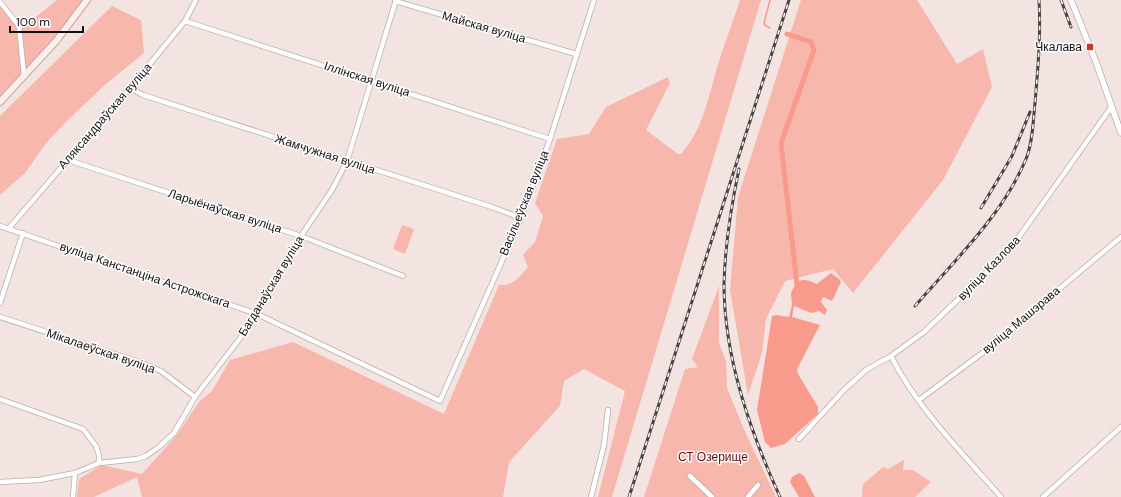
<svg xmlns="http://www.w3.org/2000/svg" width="1121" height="497" font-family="'DM Sans',sans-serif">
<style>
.green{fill:#f7b7ac}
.water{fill:#f89a8c}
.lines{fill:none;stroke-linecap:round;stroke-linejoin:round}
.stream{stroke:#f89a8c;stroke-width:1.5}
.canal{stroke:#f89a8c;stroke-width:5}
.minor-casing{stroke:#bbacaa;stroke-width:6}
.tertiary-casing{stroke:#bbacaa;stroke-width:7}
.secondary-casing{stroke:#bbacaa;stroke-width:8}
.minor{stroke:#fff;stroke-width:4.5}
.tertiary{stroke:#fff;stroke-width:5.5}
.secondary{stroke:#feeeec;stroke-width:6}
.rail-casing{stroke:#4a4242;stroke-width:3}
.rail{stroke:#fff;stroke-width:1.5;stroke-dasharray:4.5;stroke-linecap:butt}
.poi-dot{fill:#c6392d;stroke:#fff;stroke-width:1.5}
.labels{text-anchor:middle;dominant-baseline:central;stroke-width:3;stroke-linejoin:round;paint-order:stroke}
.street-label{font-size:12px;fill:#151010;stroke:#fff}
.poi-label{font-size:12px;fill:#151010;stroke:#fff;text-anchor:end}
.park-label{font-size:12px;fill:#610e09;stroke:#fff}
</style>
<rect width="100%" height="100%" fill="#f3e3e1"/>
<g class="green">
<polygon points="57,0 87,0 0,102 0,2 20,30"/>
<path d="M740 0H761L612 497H598L625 391 584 369 564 381 560 406 509 462 503 497H142L137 477 94 497H77L79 479 102 465 142 474 176 436 199 402 212 391 230 360 293 342 444 414 499 285C513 286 519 278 528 267L523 255 535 242 543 216 535 203 557 139 589 134 606 107 668 77 670 83 646 130 678 154H681C703 130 709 95 718 64 725 43 733 21 740 0Z"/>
<polygon points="801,0 917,0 957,64 983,49 992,87 943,180 853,293 833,269 785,281 766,319 762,353 748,395 730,290 738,197"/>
<polygon points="112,6 141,20 144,53 107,83 67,121 47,142 25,173 0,195 0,116"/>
<polygon points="402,225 414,229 405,254 393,249"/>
<polygon points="719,286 719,343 726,361 727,388 746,434 776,497 644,497 685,369 698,367 692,359"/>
<polygon points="904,460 903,470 913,470 931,482 915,497 862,497 863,484 883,467 888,469"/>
</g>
<g class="water">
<path d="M831 273 839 279 841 282 832 301 823 297 821 302 827 310 825 315 819 311 811 313 794 306 792 317 820 325 797 369 798 374 818 407V414L785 444 771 448 765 442 757 410 772 316 777 315 789 317 792 305 791 293C798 277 803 278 817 284Z"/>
<polygon points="799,473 804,476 815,497 799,497 790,482 792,477"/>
</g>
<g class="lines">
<polyline class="stream" points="770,0 764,23 766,26 770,28"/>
<polyline class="canal" points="787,34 811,42 814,50 781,143 797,285"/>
<g class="minor-casing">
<g id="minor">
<polyline points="395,1 576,54"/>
<polyline points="0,2 19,26 24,75"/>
<polyline points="185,21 550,139"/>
<polyline points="130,88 143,95 492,207 521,218"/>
<polyline points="68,160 301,236 403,276"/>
<polyline points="0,226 257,314 440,401 521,218 550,139 594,0"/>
<polyline points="9,228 130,88 185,21 196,0"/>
<polyline points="0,303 23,233"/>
<polyline points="0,317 139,362 161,371 195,397"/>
<path d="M891 356C916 407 964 455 1001 497"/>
<polyline points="0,399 83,429 96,446 99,455 99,463"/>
<polyline points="919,400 989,348 1121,237"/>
<polyline points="799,439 844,390 866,370 891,356 924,332 1009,251 1112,106"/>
<polyline points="690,476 712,497"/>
<polyline points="0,482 39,480 75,473 99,463 137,459 146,456 159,447 174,433 195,397 251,324 301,236 332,190 347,161 396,0"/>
<polyline points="73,497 75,473"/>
<polyline points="591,497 604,445 608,410"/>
<polyline points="748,497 758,485"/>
<polyline points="1043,497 1121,427"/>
</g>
</g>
<g class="tertiary-casing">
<polyline id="tertiary" points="1071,0 1096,62 1121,133"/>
</g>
<g class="secondary-casing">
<polyline id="secondary" points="0,102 57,40 87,0"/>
</g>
<use href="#minor" class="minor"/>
<use href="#tertiary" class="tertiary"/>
<use href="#secondary" class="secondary"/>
<g class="rail-casing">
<g id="rail">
<polyline points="1061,0 1071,27"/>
<path d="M739 169C731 207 725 245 724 284 724 357 750 431 780 497"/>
<polyline points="981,208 1012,156 1030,112"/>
<path d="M915 306C954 261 1002 216 1026 159 1033 142 1033 121 1035 103 1038 67 1041 36 1039 0"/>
<polyline points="629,497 789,0"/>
</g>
</g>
<use href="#rail" class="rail"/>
</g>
<rect class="poi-dot" x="1086" y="43" width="8" height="8" rx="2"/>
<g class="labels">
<g class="street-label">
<text transform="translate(484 27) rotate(16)">Майская вуліца</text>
<text transform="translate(367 79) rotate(18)">Іллінская вуліца</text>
<text transform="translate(105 116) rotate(-49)">Аляксандраўская вуліца</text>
<text transform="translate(325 154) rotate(18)">Жамчужная вуліца</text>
<text transform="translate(524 203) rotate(-68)">Васільеўская вуліца</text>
<text transform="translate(225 211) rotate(18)">Ларыёнаўская вуліца</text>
<text transform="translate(989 268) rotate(-46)">вуліца Казлова</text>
<text transform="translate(145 275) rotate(19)">вуліца Канстанціна Астрожскага</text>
<text transform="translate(271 286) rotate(-59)">Багданаўская вуліца</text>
<text transform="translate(1021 320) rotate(-40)">вуліца Машэрава</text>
<text transform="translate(101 351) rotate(19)">Мікалаеўская вуліца</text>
</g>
<g class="poi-label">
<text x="1082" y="47">Чкалава</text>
</g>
<g class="park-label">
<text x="713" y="457">СТ Озерище</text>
</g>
</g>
<path d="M10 26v6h73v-6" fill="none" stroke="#151010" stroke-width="2"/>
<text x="16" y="26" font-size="12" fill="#151010" stroke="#ffffff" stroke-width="3" paint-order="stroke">100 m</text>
</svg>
